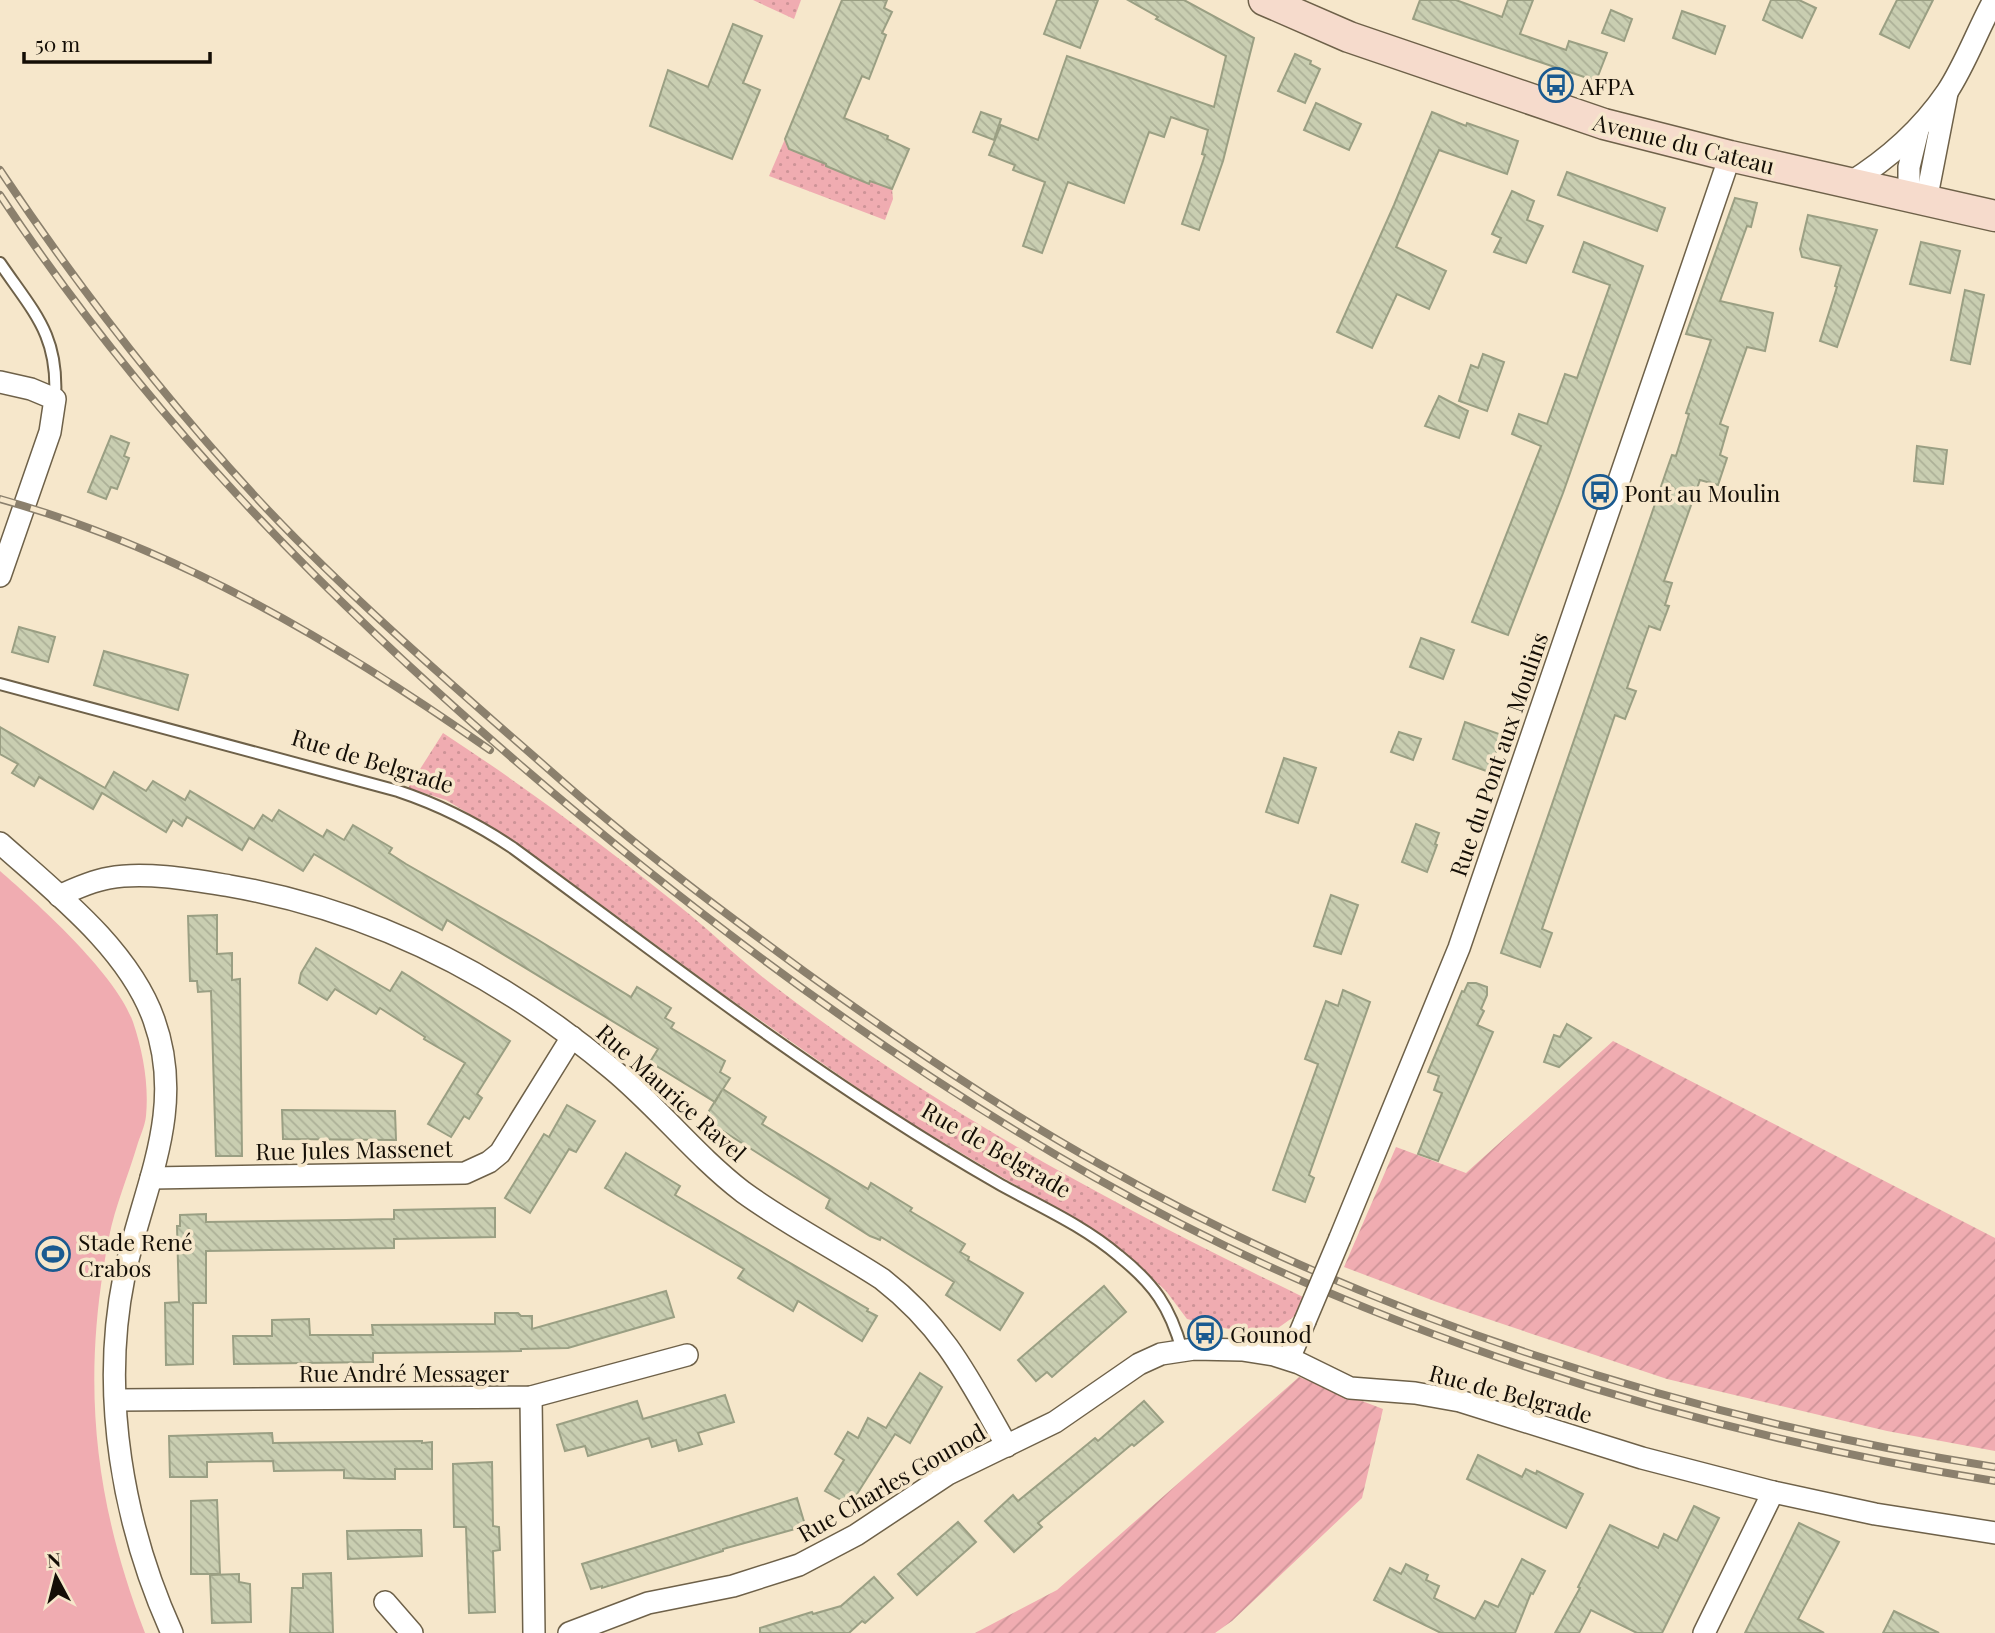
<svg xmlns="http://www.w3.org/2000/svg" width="1995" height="1633" font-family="'Playfair Display',serif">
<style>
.grass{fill:url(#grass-dots)}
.garden{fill:url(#garden-furrows)}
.pitch{fill:#f0acb1}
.building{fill:url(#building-back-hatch);stroke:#9a9f83;stroke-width:2}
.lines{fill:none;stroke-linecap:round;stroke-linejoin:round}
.service-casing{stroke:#6e6149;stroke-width:14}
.minor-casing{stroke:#6e6149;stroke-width:24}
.secondary-casing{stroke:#6e6149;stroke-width:33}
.service{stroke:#fff;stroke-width:10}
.minor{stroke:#fff;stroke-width:21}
.secondary{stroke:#f6dbcc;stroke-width:30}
.rail-casing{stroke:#8b806d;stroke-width:8}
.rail{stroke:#f6e7cb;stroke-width:5;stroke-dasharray:16;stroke-linecap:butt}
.minor-bridge-casing{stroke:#6e6149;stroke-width:24;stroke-linecap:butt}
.minor-bridge{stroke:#fff;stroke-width:21}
.labels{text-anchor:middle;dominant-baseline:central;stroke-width:7;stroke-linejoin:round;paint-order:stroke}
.poi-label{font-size:23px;fill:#140e06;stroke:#f6e7cb;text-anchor:start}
.street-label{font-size:23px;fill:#140e06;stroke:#f6e7cb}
</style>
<defs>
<pattern id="grass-dots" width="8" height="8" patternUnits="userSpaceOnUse" patternTransform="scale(1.75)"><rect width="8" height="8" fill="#f0acb1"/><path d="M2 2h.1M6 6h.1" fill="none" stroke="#cd9397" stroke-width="1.8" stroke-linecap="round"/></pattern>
<pattern id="garden-furrows" width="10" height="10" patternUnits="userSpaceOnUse" patternTransform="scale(1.75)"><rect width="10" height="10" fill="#f0acb1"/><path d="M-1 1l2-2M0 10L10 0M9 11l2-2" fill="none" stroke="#cd9397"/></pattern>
<pattern id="building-back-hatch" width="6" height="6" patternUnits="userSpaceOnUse" patternTransform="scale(1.75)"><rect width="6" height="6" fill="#c9ceb1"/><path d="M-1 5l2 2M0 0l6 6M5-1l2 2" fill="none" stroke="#acb097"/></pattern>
</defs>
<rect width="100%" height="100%" fill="#f6e7cb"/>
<g class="grass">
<polygon points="753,0 801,0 794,19"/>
<polygon points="785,139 789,149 826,164 826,166 868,183 870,181 892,189 893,199 885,220 769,176"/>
<path d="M443 733C529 789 610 850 689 914 719 939 747 966 778 989 941 1113 1122 1209 1305 1298L1302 1309 1292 1318 1271 1333 1258 1336 1187 1319 1166 1291 1137 1264 1083 1225 892 1112 720 992 542 861 481 821 446 800 408 788Z"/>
</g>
<g class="garden">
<polygon points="1613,1041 1995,1238 1995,1451 1887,1431 1667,1379 1437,1302 1344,1267 1396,1147 1466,1173"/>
<polygon points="1299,1377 1383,1409 1362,1498 1232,1621 1215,1633 975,1633 1057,1590"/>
</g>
<path class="pitch" d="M0 871C39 905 116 974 133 1022 143 1052 149 1084 146 1116 145 1126 140 1136 137 1146 128 1176 115 1207 109 1237 81 1380 93 1498 145 1633H0Z"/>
<g class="building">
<polygon points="842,0 887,0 884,8 892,12 882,33 886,35 869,79 862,76 844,118 888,136 887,139 909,149 892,189 870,181 869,184 826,166 826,164 789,149 785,139"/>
<polygon points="1057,0 1098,0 1080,48 1044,34"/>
<polygon points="1128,0 1184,0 1254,38 1223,161 1199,230 1182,224 1205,155 1202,154 1208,130 1171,117 1164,137 1149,132 1124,203 1068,182 1042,253 1023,246 1045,182 1013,170 1015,165 989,155 1001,125 1038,140 1067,56 1214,107 1226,56 1156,19 1158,17"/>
<polygon points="1420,0 1456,0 1502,17 1508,0 1533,0 1520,34 1566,50 1569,41 1607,53 1596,81 1413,19"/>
<polygon points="1771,0 1799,0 1816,8 1802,38 1763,20"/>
<polygon points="1897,0 1933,0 1909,48 1880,34"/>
<polygon points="1611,10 1632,19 1624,41 1602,33"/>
<polygon points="1682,11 1725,26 1715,54 1673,38"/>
<polygon points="733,24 762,36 743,83 760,90 732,159 650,126 668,70 708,87"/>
<polygon points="1295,54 1311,61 1310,64 1320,69 1305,103 1278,91"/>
<polygon points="1316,103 1361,124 1349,150 1304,130"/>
<polygon points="981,112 1001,119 994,140 973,132"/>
<polygon points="1432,112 1466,126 1467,123 1518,141 1507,174 1439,150 1396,247 1446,271 1429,309 1397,294 1372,348 1337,332 1394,205"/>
<polygon points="1567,172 1665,208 1657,231 1558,195"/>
<polygon points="1512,191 1534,201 1527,220 1543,226 1526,263 1494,252 1501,238 1492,234"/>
<polygon points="1735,198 1757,203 1751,227 1747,226 1720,301 1773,313 1765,351 1747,347 1720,424 1728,427 1720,455 1727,458 1718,485 1700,480 1664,581 1672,583 1665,605 1669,606 1660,630 1649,626 1627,688 1636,691 1625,719 1615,715 1542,929 1552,933 1540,967 1501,953 1667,469 1672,455 1676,456 1689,414 1686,413 1711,340 1686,334"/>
<polygon points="1808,215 1877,230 1837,347 1820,341 1837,287 1835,286 1841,266 1802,257 1800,249"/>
<polygon points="1584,242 1643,266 1563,493 1508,635 1472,622 1541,446 1512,434 1519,414 1547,424 1565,374 1577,378 1610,285 1573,272"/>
<polygon points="1921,242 1960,251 1950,293 1910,284"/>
<polygon points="1965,290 1984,295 1970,364 1951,360"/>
<polygon points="1483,354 1504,362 1487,411 1459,401 1471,365 1478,368"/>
<polygon points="1439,396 1468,411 1459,438 1425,426"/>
<polygon points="111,436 129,443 124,456 129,458 117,489 111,487 106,499 88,492"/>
<polygon points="1917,446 1947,450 1943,484 1914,481"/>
<polygon points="19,627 55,637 48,662 12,652"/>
<polygon points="1421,638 1454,650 1443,679 1410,667"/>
<polygon points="104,651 188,675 178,710 94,685"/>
<polygon points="1465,722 1502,735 1489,772 1453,759"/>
<polygon points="0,727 105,788 114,772 146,791 153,781 185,800 190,791 254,829 263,815 272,821 279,810 323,837 327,830 344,840 353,825 392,848 389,853 406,864 535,938 631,997 637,987 671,1008 665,1018 674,1023 671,1028 725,1061 720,1072 730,1078 723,1089 766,1117 762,1124 868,1189 871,1183 912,1208 910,1211 965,1244 960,1252 969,1257 968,1260 1023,1293 1000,1330 946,1295 954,1282 881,1237 880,1240 870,1236 826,1208 830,1199 704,1119 722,1090 715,1102 650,1062 658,1049 447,920 442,930 314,854 303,871 249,838 242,850 187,817 182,826 173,820 166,832 102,793 93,809 39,777 34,786 12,773 18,764 0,754"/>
<polygon points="1399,732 1421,739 1413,760 1391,752"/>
<polygon points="1284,758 1316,768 1298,823 1266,812"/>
<polygon points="1416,824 1439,833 1435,844 1437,845 1427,872 1402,862"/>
<polygon points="1331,895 1358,905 1341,954 1314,946"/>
<polygon points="217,915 217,954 232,953 232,980 240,979 242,1156 216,1156 211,991 198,992 197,981 190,981 188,916"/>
<polygon points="316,948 390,991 402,972 510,1041 477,1094 482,1098 469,1119 464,1116 451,1137 428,1124 465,1063 424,1039 425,1037 380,1008 376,1014 335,989 327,1000 299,983 301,973"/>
<polygon points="1468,983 1476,983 1487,987 1487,995 1481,1009 1484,1011 1477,1025 1493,1032 1438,1161 1418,1154 1442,1093 1434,1090 1439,1076 1428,1072 1462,991 1464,992"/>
<polygon points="1343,990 1370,1002 1309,1175 1314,1178 1305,1202 1273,1190 1318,1064 1305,1059 1326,1001 1338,1006"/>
<polygon points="1567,1024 1591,1038 1559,1067 1544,1062 1554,1035 1560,1037"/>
<polygon points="567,1105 595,1121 576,1152 569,1149 530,1213 505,1198 544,1134 549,1137"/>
<polygon points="282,1110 395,1111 396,1140 283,1139"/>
<polygon points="626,1153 680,1186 675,1195 868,1309 867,1311 877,1316 862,1341 798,1301 793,1311 738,1278 744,1269 605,1188"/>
<polygon points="495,1208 495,1237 394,1239 394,1248 206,1251 206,1303 193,1303 193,1364 166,1365 165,1303 179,1302 177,1226 180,1226 180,1215 206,1214 206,1222 346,1220 394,1219 394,1210"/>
<polygon points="1104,1286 1126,1312 1052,1377 1047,1372 1036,1381 1018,1360"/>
<polygon points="666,1291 674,1317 568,1348 521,1349 521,1351 373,1353 373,1362 234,1364 233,1336 272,1336 272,1320 309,1319 310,1335 373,1335 372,1325 495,1324 495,1313 518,1313 521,1316 532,1316 532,1329"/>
<polygon points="920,1373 942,1387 910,1443 895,1434 850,1505 825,1491 844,1460 835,1454 848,1432 858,1438 868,1418 886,1428"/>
<polygon points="725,1395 734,1422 698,1433 702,1444 679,1451 676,1440 652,1447 649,1438 588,1456 585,1446 565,1451 557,1425 637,1401 643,1419"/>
<polygon points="1144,1401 1163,1422 1134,1446 1132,1444 1038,1523 1042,1527 1014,1552 985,1521 1013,1495 1018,1501 1095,1438 1098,1441"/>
<polygon points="272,1433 273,1443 422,1441 422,1443 432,1442 432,1469 395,1469 395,1479 369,1479 344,1478 344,1470 274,1471 273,1461 207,1462 207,1477 170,1477 169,1436"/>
<polygon points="1478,1455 1522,1477 1526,1469 1536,1474 1537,1471 1583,1494 1566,1528 1467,1479"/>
<polygon points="492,1462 493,1526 499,1527 500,1550 493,1551 495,1612 469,1613 466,1527 454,1527 453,1464"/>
<polygon points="797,1498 805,1525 795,1529 723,1549 723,1551 602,1588 602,1586 591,1589 582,1564"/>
<polygon points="217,1500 220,1574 191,1574 191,1501"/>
<polygon points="1694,1506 1719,1518 1662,1633 1637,1633 1591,1610 1579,1633 1555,1633 1580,1588 1578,1587 1610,1525 1658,1548 1664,1534 1677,1541"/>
<polygon points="958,1522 976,1542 917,1595 898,1574"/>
<polygon points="1799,1523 1839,1542 1798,1619 1824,1633 1745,1633"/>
<polygon points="402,1530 421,1530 422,1556 348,1559 347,1531"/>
<polygon points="1522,1559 1545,1571 1533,1594 1531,1593 1515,1633 1441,1633 1374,1600 1390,1568 1401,1574 1406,1564 1428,1575 1426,1580 1439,1586 1434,1598 1475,1619 1485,1601 1498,1607"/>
<polygon points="331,1573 333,1633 290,1633 292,1588 303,1588 303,1574"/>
<polygon points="239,1574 239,1582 250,1584 251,1622 212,1623 210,1575"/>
<polygon points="874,1577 893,1598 865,1623 862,1621 849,1633 760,1633 760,1628 812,1612 813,1614 841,1606"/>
<polygon points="1894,1611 1939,1633 1883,1633"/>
</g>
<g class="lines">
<g class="service-casing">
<g id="service">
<path d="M0 263C34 313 59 335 55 399"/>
<path d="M0 684 398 791C440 805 476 823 513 848 637 939 759 1033 888 1116 925 1140 963 1163 1001 1185 1041 1207 1084 1226 1119 1256 1154 1284 1170 1307 1182 1350"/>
</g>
</g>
<g class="minor-casing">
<g id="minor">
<path d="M1848 184C1887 160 1921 130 1947 92 1965 65 1978 29 1994 0"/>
<polyline points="1909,197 1909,167 1918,130"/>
<polyline points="1926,201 1947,93"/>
<polyline points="0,382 31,389 55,399 50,432 0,576"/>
<path d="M0 843C55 892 129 949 154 1020 187 1112 142 1189 124 1277 100 1395 123 1525 172 1633"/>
<path d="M59 896C76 888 92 881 109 878 145 871 194 880 230 886 373 911 501 976 612 1069 658 1107 695 1155 743 1192 787 1224 836 1249 882 1279 945 1328 969 1379 1007 1446"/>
<polyline points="151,1178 465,1173 489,1162 500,1153 572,1037"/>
<polyline points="1340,1238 1459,948 1730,156"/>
<polyline points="1289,1359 1305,1321"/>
<polyline points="531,1397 534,1633"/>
<polyline points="117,1400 531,1397 687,1355"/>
<polyline points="385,1602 412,1633"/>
<polyline points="569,1633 648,1603 733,1586 799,1565 856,1535 948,1474 1055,1422 1139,1364 1161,1354 1194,1349 1242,1350 1274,1355 1299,1363 1350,1388 1415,1393 1460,1401 1642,1458 1773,1492 1875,1514 1995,1533"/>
<polyline points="1704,1633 1773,1492"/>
</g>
</g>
<g class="secondary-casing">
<polyline id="secondary" points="1264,0 1349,37 1604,124 1730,156 1995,216"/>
</g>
<use href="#service" class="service"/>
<use href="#minor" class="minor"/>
<use href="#secondary" class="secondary"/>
<g class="rail-casing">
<g id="rail">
<path d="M0 170C80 290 168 403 266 508 356 603 456 688 554 774 634 845 719 909 805 972 901 1041 999 1108 1103 1166 1372 1318 1690 1419 1995 1467"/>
<path d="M0 195C146 415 320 592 518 763 697 917 889 1060 1094 1177 1363 1331 1690 1432 1995 1481"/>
<path d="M0 499C179 549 339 644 490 750"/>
</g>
</g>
<use href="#rail" class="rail"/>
<g class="minor-bridge-casing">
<polyline id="minor-bridge" points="1305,1321 1340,1238"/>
</g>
<use href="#minor-bridge" class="minor-bridge"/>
</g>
<defs>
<g id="bus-ring" transform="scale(1.75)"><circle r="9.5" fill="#f6e7cb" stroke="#1a5a90" stroke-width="1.5"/><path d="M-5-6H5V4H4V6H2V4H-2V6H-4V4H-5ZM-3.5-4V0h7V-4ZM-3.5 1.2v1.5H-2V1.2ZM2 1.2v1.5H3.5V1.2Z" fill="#1a5a90"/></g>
<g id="stadium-ring" transform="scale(1.75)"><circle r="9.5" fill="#f6e7cb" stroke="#1a5a90" stroke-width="1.5"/><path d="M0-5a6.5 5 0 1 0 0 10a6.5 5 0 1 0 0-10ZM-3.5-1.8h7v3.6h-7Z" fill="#1a5a90"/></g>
</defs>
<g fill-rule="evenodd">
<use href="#bus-ring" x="1556" y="85"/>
<use href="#bus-ring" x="1600" y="492"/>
<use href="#stadium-ring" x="53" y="1254"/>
<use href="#bus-ring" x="1205" y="1333"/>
</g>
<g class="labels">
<g class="poi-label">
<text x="1580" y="85">AFPA</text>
<text x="1624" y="492">Pont au Moulin</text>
<text x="78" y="1241">Stade René<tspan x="78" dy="26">Crabos</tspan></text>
<text x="1230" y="1333">Gounod</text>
</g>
<g class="street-label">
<text transform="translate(1684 143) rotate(14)">Avenue du Cateau</text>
<text transform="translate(1498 754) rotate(-71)">Rue du Pont aux Moulins</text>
<text transform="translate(373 760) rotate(17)">Rue de Belgrade</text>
<text transform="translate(672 1092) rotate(42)">Rue Maurice Ravel</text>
<text transform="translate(354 1149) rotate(-1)">Rue Jules Massenet</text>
<text transform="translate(997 1149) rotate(30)">Rue de Belgrade</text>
<text x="404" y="1372">Rue André Messager</text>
<text transform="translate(1511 1393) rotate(15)">Rue de Belgrade</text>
<text transform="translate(891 1482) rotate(-30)">Rue Charles Gounod</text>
</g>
</g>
<g transform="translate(56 1577) rotate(353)" stroke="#f6e7cb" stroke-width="5" paint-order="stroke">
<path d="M0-5L12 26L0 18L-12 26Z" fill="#140e06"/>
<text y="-10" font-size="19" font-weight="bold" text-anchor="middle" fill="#140e06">N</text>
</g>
<path d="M24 52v10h186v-10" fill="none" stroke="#140e06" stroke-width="3.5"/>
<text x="35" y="52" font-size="21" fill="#140e06" stroke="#f6e7cb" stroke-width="5" paint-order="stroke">50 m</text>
</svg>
